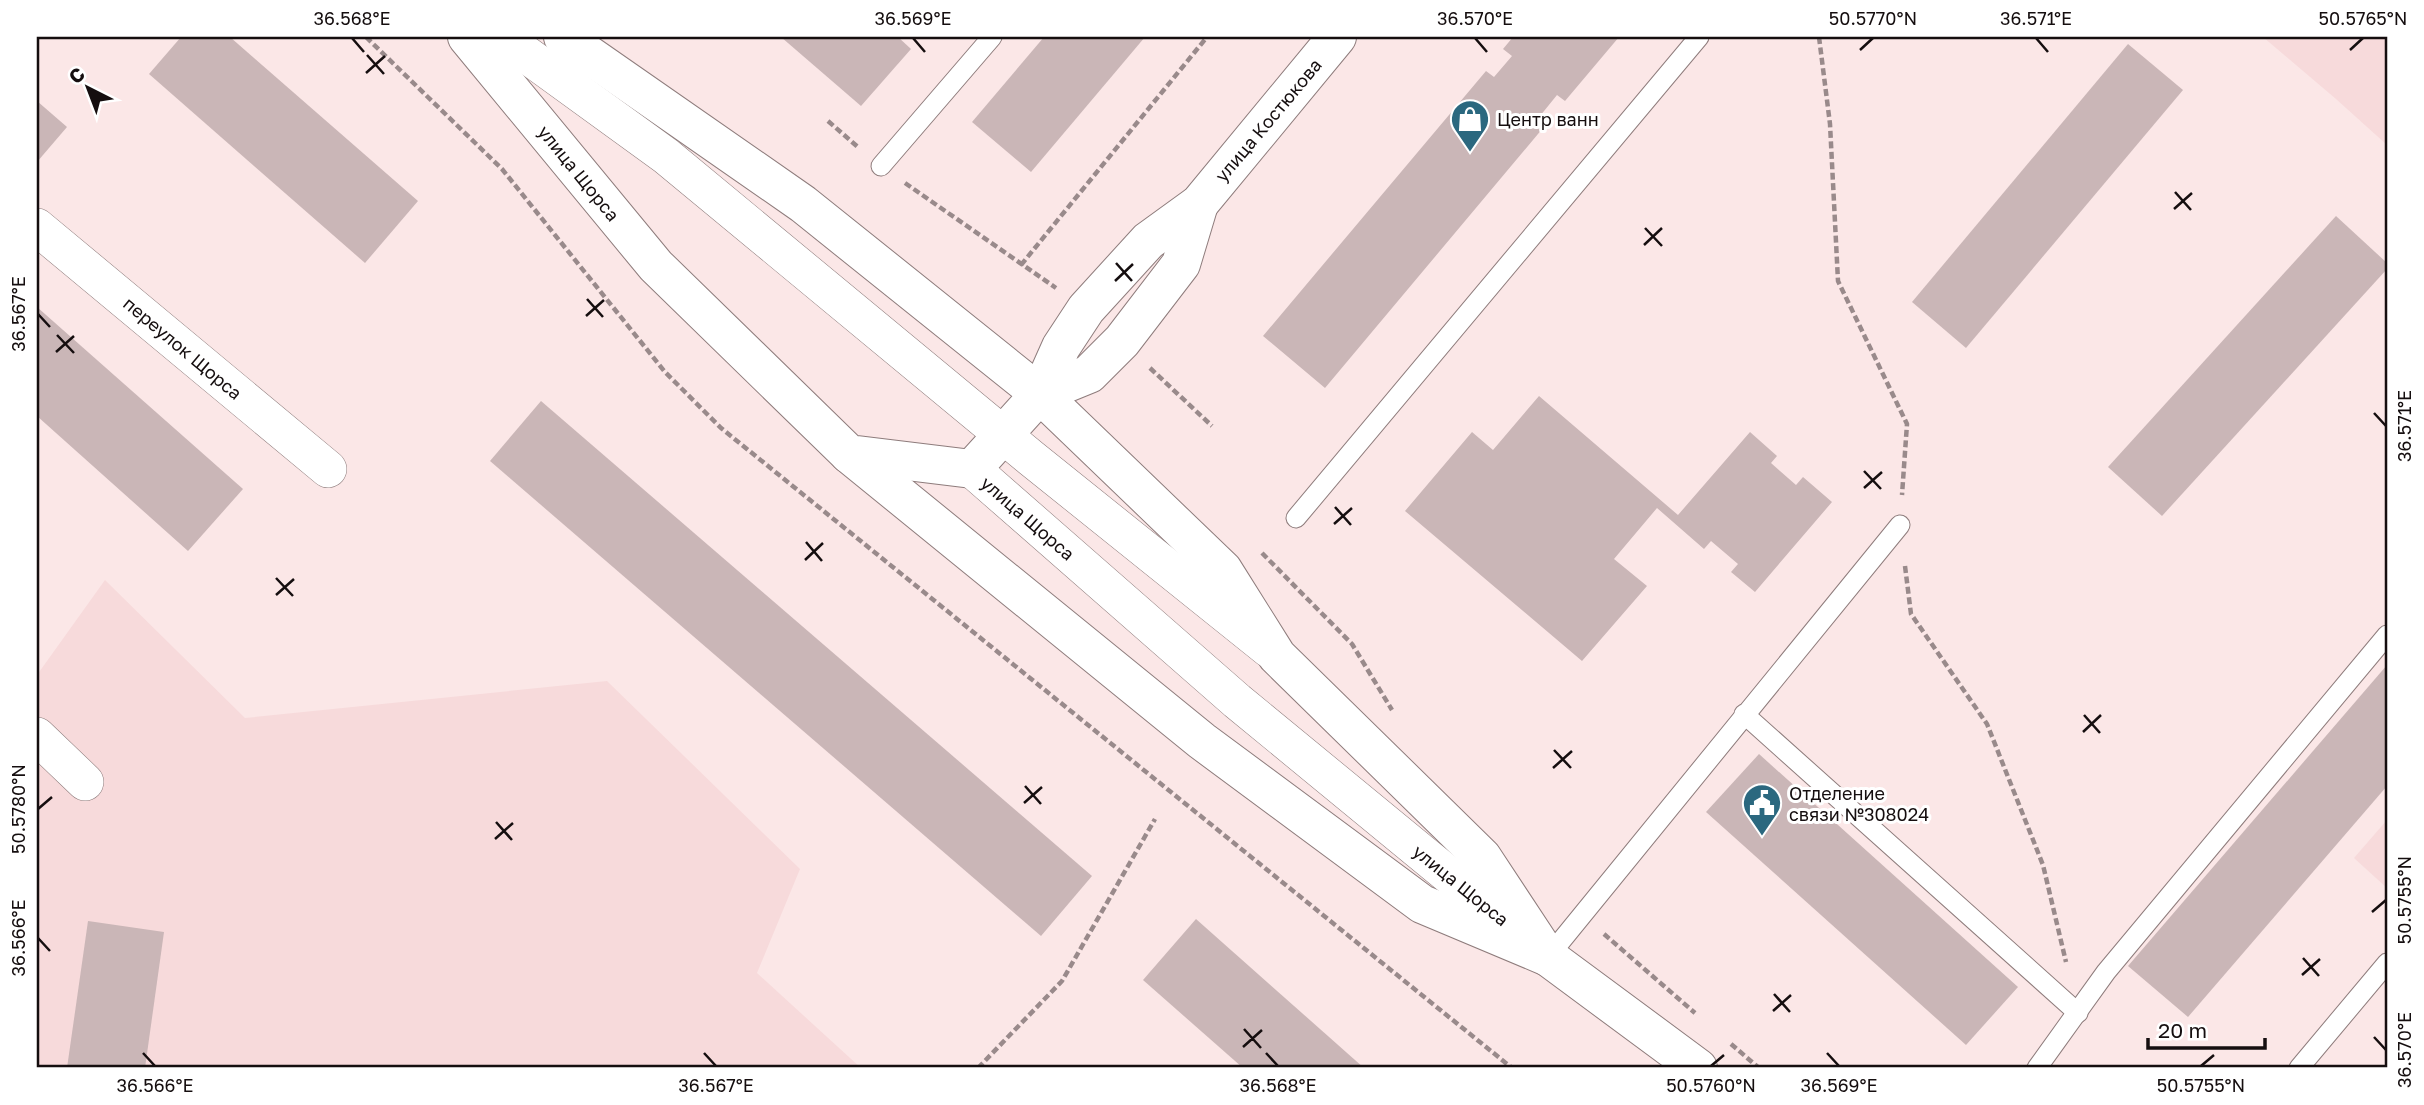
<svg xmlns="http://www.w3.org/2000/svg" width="2424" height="1105" font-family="'Golos Text',sans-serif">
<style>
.built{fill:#f7dadb}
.building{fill:#cab6b7}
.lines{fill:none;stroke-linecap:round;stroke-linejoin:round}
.service-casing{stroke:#8e7c7c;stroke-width:21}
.minor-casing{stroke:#8e7c7c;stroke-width:38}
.secondary-casing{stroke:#8e7c7c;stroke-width:40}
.path{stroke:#998a8b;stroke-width:4.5;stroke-dasharray:7 3.5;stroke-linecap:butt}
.service{stroke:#fff;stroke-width:19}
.minor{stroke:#fff;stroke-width:37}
.secondary{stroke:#fff;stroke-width:38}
.ticks{fill:none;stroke:#150e0f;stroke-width:2.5}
.labels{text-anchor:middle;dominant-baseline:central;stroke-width:6;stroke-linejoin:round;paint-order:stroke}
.poi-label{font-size:18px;fill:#150e0f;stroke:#fff;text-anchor:start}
.street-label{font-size:18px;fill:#150e0f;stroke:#fff}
.neatline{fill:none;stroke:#150e0f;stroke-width:2.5}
.ticks-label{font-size:18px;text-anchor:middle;fill:#150e0f}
</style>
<rect width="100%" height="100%" fill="#fbe7e7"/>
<g class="built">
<polygon points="2263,37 2387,37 2387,145 2336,99"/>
<polygon points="105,580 245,718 607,681 800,869 757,973 861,1068 37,1068 37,675"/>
<polygon points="2387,820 2387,888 2354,858"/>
</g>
<g class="building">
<polygon points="181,37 230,37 418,201 365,263 149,74"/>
<polygon points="781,37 898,37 911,49 861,106"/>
<polygon points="1044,37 1145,37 1031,172 972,122"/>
<polygon points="1513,37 1619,37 1565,101 1557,95 1540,116 1548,122 1325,388 1263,336 1486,71 1494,77 1512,56 1503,49"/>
<polygon points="2128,44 2183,90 1966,348 1912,302"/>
<polygon points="37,101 67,127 37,162"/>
<polygon points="2336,216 2387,263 2387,269 2162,516 2108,467"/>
<polygon points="37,307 243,489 188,551 37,416"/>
<polygon points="1539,396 1678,515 1750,432 1777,456 1771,463 1796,485 1803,477 1832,502 1755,592 1731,572 1738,564 1711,541 1704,549 1657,508 1614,559 1647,586 1582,661 1405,511 1472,432 1493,450"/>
<polygon points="541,401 1092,876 1041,936 490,461"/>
<polygon points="2387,665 2387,786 2188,1017 2128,966"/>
<polygon points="1759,754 2018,987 1966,1045 1706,812"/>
<polygon points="1196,919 1364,1068 1243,1068 1143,980"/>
<polygon points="88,921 164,932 145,1068 67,1068"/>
</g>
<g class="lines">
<g class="service-casing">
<g id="service">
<polyline points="881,166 992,37"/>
<polyline points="1296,518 1699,37"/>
<polyline points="1744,714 2078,1013"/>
<polyline points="1548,957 1900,525"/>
<polyline points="2037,1068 2106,972 2387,635"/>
<polyline points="2299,1068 2387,963"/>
</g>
</g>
<g class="minor-casing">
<g id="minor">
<polyline points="502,37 666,156 1031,458 1269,649"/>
<polyline points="37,227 328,469"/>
<polyline points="972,469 1237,701 1535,946"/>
<polyline points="37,736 85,782"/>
</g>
</g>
<g class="secondary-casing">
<g id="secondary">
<polyline points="467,37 656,266 849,454 972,469 1040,394 1061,347 1086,309 1148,241 1199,204 1337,37"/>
<polyline points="563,37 803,204 1040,394 1223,570 1277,656 1482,857 1548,957 1698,1068"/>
<polyline points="1040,394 1089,374 1122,341 1181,264 1199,204"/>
<polyline points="849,454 1202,741 1422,904 1548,957"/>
</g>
</g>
<g class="path">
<polyline points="366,37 502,169 665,372 721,428 1512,1068"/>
<polyline points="1819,37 1830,124 1838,281 1907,424 1902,495"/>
<polyline points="828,121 859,148"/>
<polyline points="905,183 1056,288"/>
<polyline points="1021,265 1207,37"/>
<polyline points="1150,368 1212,426"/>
<polyline points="1262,553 1352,644 1392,710"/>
<polyline points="1905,566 1911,614 1987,724 2043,865 2066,962"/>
<polyline points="1604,934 1695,1013"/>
<polyline points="1731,1044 1759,1068"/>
<polyline points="978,1068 1062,981 1155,819"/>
</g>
<use href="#service" class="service"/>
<use href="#minor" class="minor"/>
<use href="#secondary" class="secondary"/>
</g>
<path class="ticks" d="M352 38 364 52M913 38 925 52M1475 38 1487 52M2036 38 2048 52M1860 50 1873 38M2350 50 2363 38M367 55 384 74M366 73 385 56M2175 192 2191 210M2174 209 2192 193M1645 228 1662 246M1644 245 1662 228M1116 263 1132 281M1115 281 1133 264M587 299 603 317M38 314 50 327M586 316 604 300M57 335 74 353M56 352 74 336M2374 413 2386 426M1864 471 1881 489M1864 488 1882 472M1335 507 1351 525M1334 524 1352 508M806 542 822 561M805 560 823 543M276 578 293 596M276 595 294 579M2084 715 2100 733M2083 732 2101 715M1554 750 1571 768M1553 768 1572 751M1025 786 1041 804M1024 803 1042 787M38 809 52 797M496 822 512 840M495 839 513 823M2372 912 2386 900M38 938 50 951M2303 958 2319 976M2302 975 2320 959M1774 994 1790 1012M1773 1011 1791 995M1244 1029 1261 1048M2374 1037 2386 1050M1243 1047 1262 1030M143 1053 155 1066M704 1053 716 1066M1266 1053 1278 1066M1827 1053 1839 1066M1711 1066 1724 1055M2201 1066 2214 1055"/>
<defs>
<g id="shop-pin" transform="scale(2.0125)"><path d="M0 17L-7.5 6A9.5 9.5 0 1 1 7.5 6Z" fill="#2b687f" stroke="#fff"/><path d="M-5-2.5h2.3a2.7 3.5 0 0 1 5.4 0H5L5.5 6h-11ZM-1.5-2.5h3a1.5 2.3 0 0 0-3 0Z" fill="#fff"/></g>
<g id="civic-pin" transform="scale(2.0125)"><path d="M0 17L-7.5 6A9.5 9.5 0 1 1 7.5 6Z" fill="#2b687f" stroke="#fff"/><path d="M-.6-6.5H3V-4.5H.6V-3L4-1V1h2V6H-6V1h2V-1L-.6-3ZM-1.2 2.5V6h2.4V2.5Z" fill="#fff"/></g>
</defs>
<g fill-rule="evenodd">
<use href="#shop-pin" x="1470" y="119"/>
<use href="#civic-pin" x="1762" y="803"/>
</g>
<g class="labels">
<g class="poi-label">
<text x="1497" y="119">Центр ванн</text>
<text x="1789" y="793">Отделение<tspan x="1789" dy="21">связи №308024</tspan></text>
</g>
<g class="street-label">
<text transform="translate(1268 120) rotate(-50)">улица Костюкова</text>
<text transform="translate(579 173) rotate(51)">улица Щорса</text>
<text transform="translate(183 348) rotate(40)">переулок Щорса</text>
<text transform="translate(1028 518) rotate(41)">улица Щорса</text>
<text transform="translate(1461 885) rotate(39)">улица Щорса</text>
</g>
</g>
<rect width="2424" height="1105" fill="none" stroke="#ffffff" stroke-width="77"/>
<g transform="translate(88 88) rotate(318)" stroke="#ffffff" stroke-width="5" paint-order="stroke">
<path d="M0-5L12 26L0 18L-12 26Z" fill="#150e0f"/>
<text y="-10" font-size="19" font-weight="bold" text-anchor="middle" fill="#150e0f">С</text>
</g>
<path d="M2148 1038v10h117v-10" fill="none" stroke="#150e0f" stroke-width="3.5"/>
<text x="2158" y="1038" font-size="21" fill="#150e0f" stroke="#ffffff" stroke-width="5" paint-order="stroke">20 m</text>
<rect x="38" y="38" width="2348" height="1028" class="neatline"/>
<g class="ticks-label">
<text x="352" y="25">36.568°E</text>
<text x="913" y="25">36.569°E</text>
<text x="1475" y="25">36.570°E</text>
<text x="1873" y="25">50.5770°N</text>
<text x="2036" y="25">36.571°E</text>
<text x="2363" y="25">50.5765°N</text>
<text transform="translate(19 314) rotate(-90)" y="6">36.567°E</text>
<text transform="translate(2405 426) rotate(-90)" y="6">36.571°E</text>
<text transform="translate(19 809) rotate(-90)" y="6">50.5780°N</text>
<text transform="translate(2405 900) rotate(-90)" y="6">50.5755°N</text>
<text transform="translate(19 938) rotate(-90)" y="6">36.566°E</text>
<text transform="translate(2405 1050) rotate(-90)" y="6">36.570°E</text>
<text x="155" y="1092">36.566°E</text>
<text x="716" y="1092">36.567°E</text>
<text x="1278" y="1092">36.568°E</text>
<text x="1711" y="1092">50.5760°N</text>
<text x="1839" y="1092">36.569°E</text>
<text x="2201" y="1092">50.5755°N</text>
</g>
</svg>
